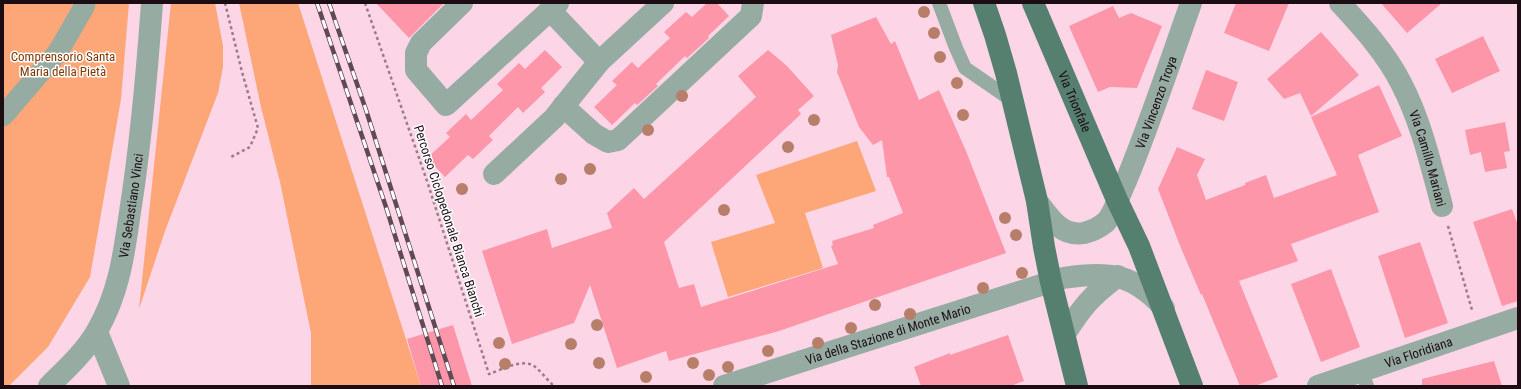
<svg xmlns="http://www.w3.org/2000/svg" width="1521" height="389" font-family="'Roboto Condensed',sans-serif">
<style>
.green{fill:#fda778}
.building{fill:#fe96a9}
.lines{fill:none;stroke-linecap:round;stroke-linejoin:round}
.path{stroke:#997d8a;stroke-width:2.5;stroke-dasharray:3 3;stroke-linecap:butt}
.service{stroke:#96aca3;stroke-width:14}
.pedestrian{stroke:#96aca3;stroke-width:21}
.minor{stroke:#96aca3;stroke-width:22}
.tertiary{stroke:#96aca3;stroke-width:22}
.primary{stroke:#557f6f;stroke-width:22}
.rail-casing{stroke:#604954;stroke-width:4.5}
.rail{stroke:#fff;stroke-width:3;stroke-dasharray:9;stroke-linecap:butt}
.tree{fill:#b77f6a}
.labels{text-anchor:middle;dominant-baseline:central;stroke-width:3;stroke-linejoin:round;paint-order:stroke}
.park-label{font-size:13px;fill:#7f3804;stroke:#fff}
.street-label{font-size:13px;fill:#1c0c14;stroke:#fff}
</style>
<rect width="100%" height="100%" fill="#fcd5e7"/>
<g class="green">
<polygon points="3,3 129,3 121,99 90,277 48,347 9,386 3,386"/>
<polygon points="171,3 215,3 223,46 223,67 218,93 165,231 139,309"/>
<polygon points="239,3 298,3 421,386 311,386 311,333 280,182 261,107"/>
<polygon points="857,141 876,191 805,213 823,268 728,297 711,242 775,223 756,175"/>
</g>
<g class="building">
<polygon points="376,3 444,3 409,38"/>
<polygon points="707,3 717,3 729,16 708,36 709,38 687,58 685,56 656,84 658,86 637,105 635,103 612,125 594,107 617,85 612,81 632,62 638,68 670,38 664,32 686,12 692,17"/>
<polygon points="1236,3 1289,3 1269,51 1224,33"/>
<polygon points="1381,3 1442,3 1407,33"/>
<polygon points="1113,6 1119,18 1131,13 1162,26 1137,88 1110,87 1098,92 1069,26"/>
<polygon points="876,17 891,44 895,41 919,100 939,90 966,151 1006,253 779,331 669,361 666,351 617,368 590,285 574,323 512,344 482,251 547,229 552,248 612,228 607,213 634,188 644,199 756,97 738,76 768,50 787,66 814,96 798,110 801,114 664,242 679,288 694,284 701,307 838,264 831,246 833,245 832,241 874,228 873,225 903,213 889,177 887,177 882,140 873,145 859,127 837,72 838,65 831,35"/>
<polygon points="1321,32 1359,75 1311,116 1300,93 1284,99 1267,79"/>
<polygon points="1483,36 1500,71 1452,93 1435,59"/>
<polygon points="545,50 562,67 541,88 545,92 523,113 518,107 489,136 493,140 473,159 468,155 445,177 427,158 450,137 446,133 466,114 471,120 503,90 497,84 519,63 525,69"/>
<polygon points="1206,70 1238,82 1224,121 1192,109"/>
<polygon points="1379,85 1402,136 1358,155 1379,212 1291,244 1298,261 1239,281 1278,377 1255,386 1240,386 1202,294 1201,295 1181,248 1158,189 1177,147 1205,159 1197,175 1206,200 1245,185 1245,183 1266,175 1274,198 1337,175 1311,117"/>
<polygon points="1505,122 1510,151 1504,152 1507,168 1485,172 1481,152 1470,155 1465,130"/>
<polygon points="1512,209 1518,225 1518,301 1502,306 1473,222"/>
<polygon points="1420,242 1448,323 1405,338 1378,256"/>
<polygon points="1331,269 1360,347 1321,362 1291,284"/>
<polygon points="453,325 472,386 421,386 407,339"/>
<polygon points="1008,335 1024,381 1010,386 921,386 914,367 950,353 950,355"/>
<polygon points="1494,361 1502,386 1422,386 1422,379"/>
</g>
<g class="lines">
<g class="path">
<polyline points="225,3 242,72 258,128 250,147 231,157"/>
<path d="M365 3 427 181 489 374C501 370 522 358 534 366 541 371 547 380 554 386"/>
<polyline points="1448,226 1472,310"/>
</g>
<g class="service">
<polyline points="939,3 956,48 965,68 1013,101"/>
<polyline points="1361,370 1367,386"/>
</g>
<polyline class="pedestrian" points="3,116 58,52 84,7 85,3"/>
<g class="minor">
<polyline points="462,3 421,43 416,53 416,70 446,105 558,3"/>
<path id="s1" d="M1340 3C1362 27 1386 53 1401 83 1421 121 1431 165 1442 206"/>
<polyline points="550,10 599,62 663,3"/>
<polyline points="563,106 594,134 608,142 618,140 751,16 753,3"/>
<polyline points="494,174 554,118 599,62"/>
<path id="s2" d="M1037 201C1049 217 1061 237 1084 233 1092 231 1100 227 1106 222 1115 212 1120 193 1126 181 1150 123 1170 62 1191 3"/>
<polyline points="97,332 119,386"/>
<path d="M1065 334C1082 307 1092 295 1118 276"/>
<path id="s3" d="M724 386 1063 278C1108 271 1133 273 1164 308"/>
<path id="s4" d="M1318 386 1518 318"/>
</g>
<path class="tertiary" id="s5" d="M49 386C66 369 85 352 97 331 119 293 124 254 130 212 141 143 147 73 152 3"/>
<g class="primary">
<polyline points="984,3 995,35 1006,73 1037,201 1044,247 1051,282 1077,386"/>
<path id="s6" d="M1033 3 1117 200 1139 246 1192 386"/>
</g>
<g class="rail-casing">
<g id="rail">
<polyline points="317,3 386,207 442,386"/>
<polyline points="329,3 366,110 454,386"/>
</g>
</g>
<use href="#rail" class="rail"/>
</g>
<g class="tree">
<circle cx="924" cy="12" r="6"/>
<circle cx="934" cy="33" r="6"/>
<circle cx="940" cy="57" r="6"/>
<circle cx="957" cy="83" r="6"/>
<circle cx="682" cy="96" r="6"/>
<circle cx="963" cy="115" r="6"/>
<circle cx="814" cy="120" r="6"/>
<circle cx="648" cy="130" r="6"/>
<circle cx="788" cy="147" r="6"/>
<circle cx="590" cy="169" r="6"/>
<circle cx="561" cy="179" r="6"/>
<circle cx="462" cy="189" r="6"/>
<circle cx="724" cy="210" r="6"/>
<circle cx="1005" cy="218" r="6"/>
<circle cx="1016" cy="235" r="6"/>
<circle cx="1022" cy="273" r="6"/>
<circle cx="983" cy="288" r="6"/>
<circle cx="875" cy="305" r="6"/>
<circle cx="910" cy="314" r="6"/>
<circle cx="597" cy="325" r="6"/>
<circle cx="851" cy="328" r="6"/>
<circle cx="499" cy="343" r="6"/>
<circle cx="818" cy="343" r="6"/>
<circle cx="571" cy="344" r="6"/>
<circle cx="768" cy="351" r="6"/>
<circle cx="599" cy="363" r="6"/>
<circle cx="693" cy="363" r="6"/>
<circle cx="505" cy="364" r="6"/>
<circle cx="728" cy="367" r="6"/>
<circle cx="709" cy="375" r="6"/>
<circle cx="646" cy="377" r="6"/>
</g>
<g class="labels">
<g class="park-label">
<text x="63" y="56">Comprensorio Santa<tspan x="63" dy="15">Maria della Pietà</tspan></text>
</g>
<g class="street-label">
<text stroke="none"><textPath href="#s6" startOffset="107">Via Trionfale</textPath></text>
<text stroke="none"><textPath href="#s2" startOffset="215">Via Vincenzo Troya</textPath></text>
<text stroke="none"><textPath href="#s1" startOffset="181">Via Camillo Mariani</textPath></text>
<text stroke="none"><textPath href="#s5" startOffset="204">Via Sebastiano Vinci</textPath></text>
<text transform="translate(449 221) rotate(72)">Percorso Ciclopedonale Bianca Bianchi</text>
<text stroke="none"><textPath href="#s3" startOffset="172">Via della Stazione di Monte Mario</textPath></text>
<text stroke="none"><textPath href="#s4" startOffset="106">Via Floridiana</textPath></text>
</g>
</g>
<rect width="1521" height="389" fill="none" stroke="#1c0c14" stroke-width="8"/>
</svg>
